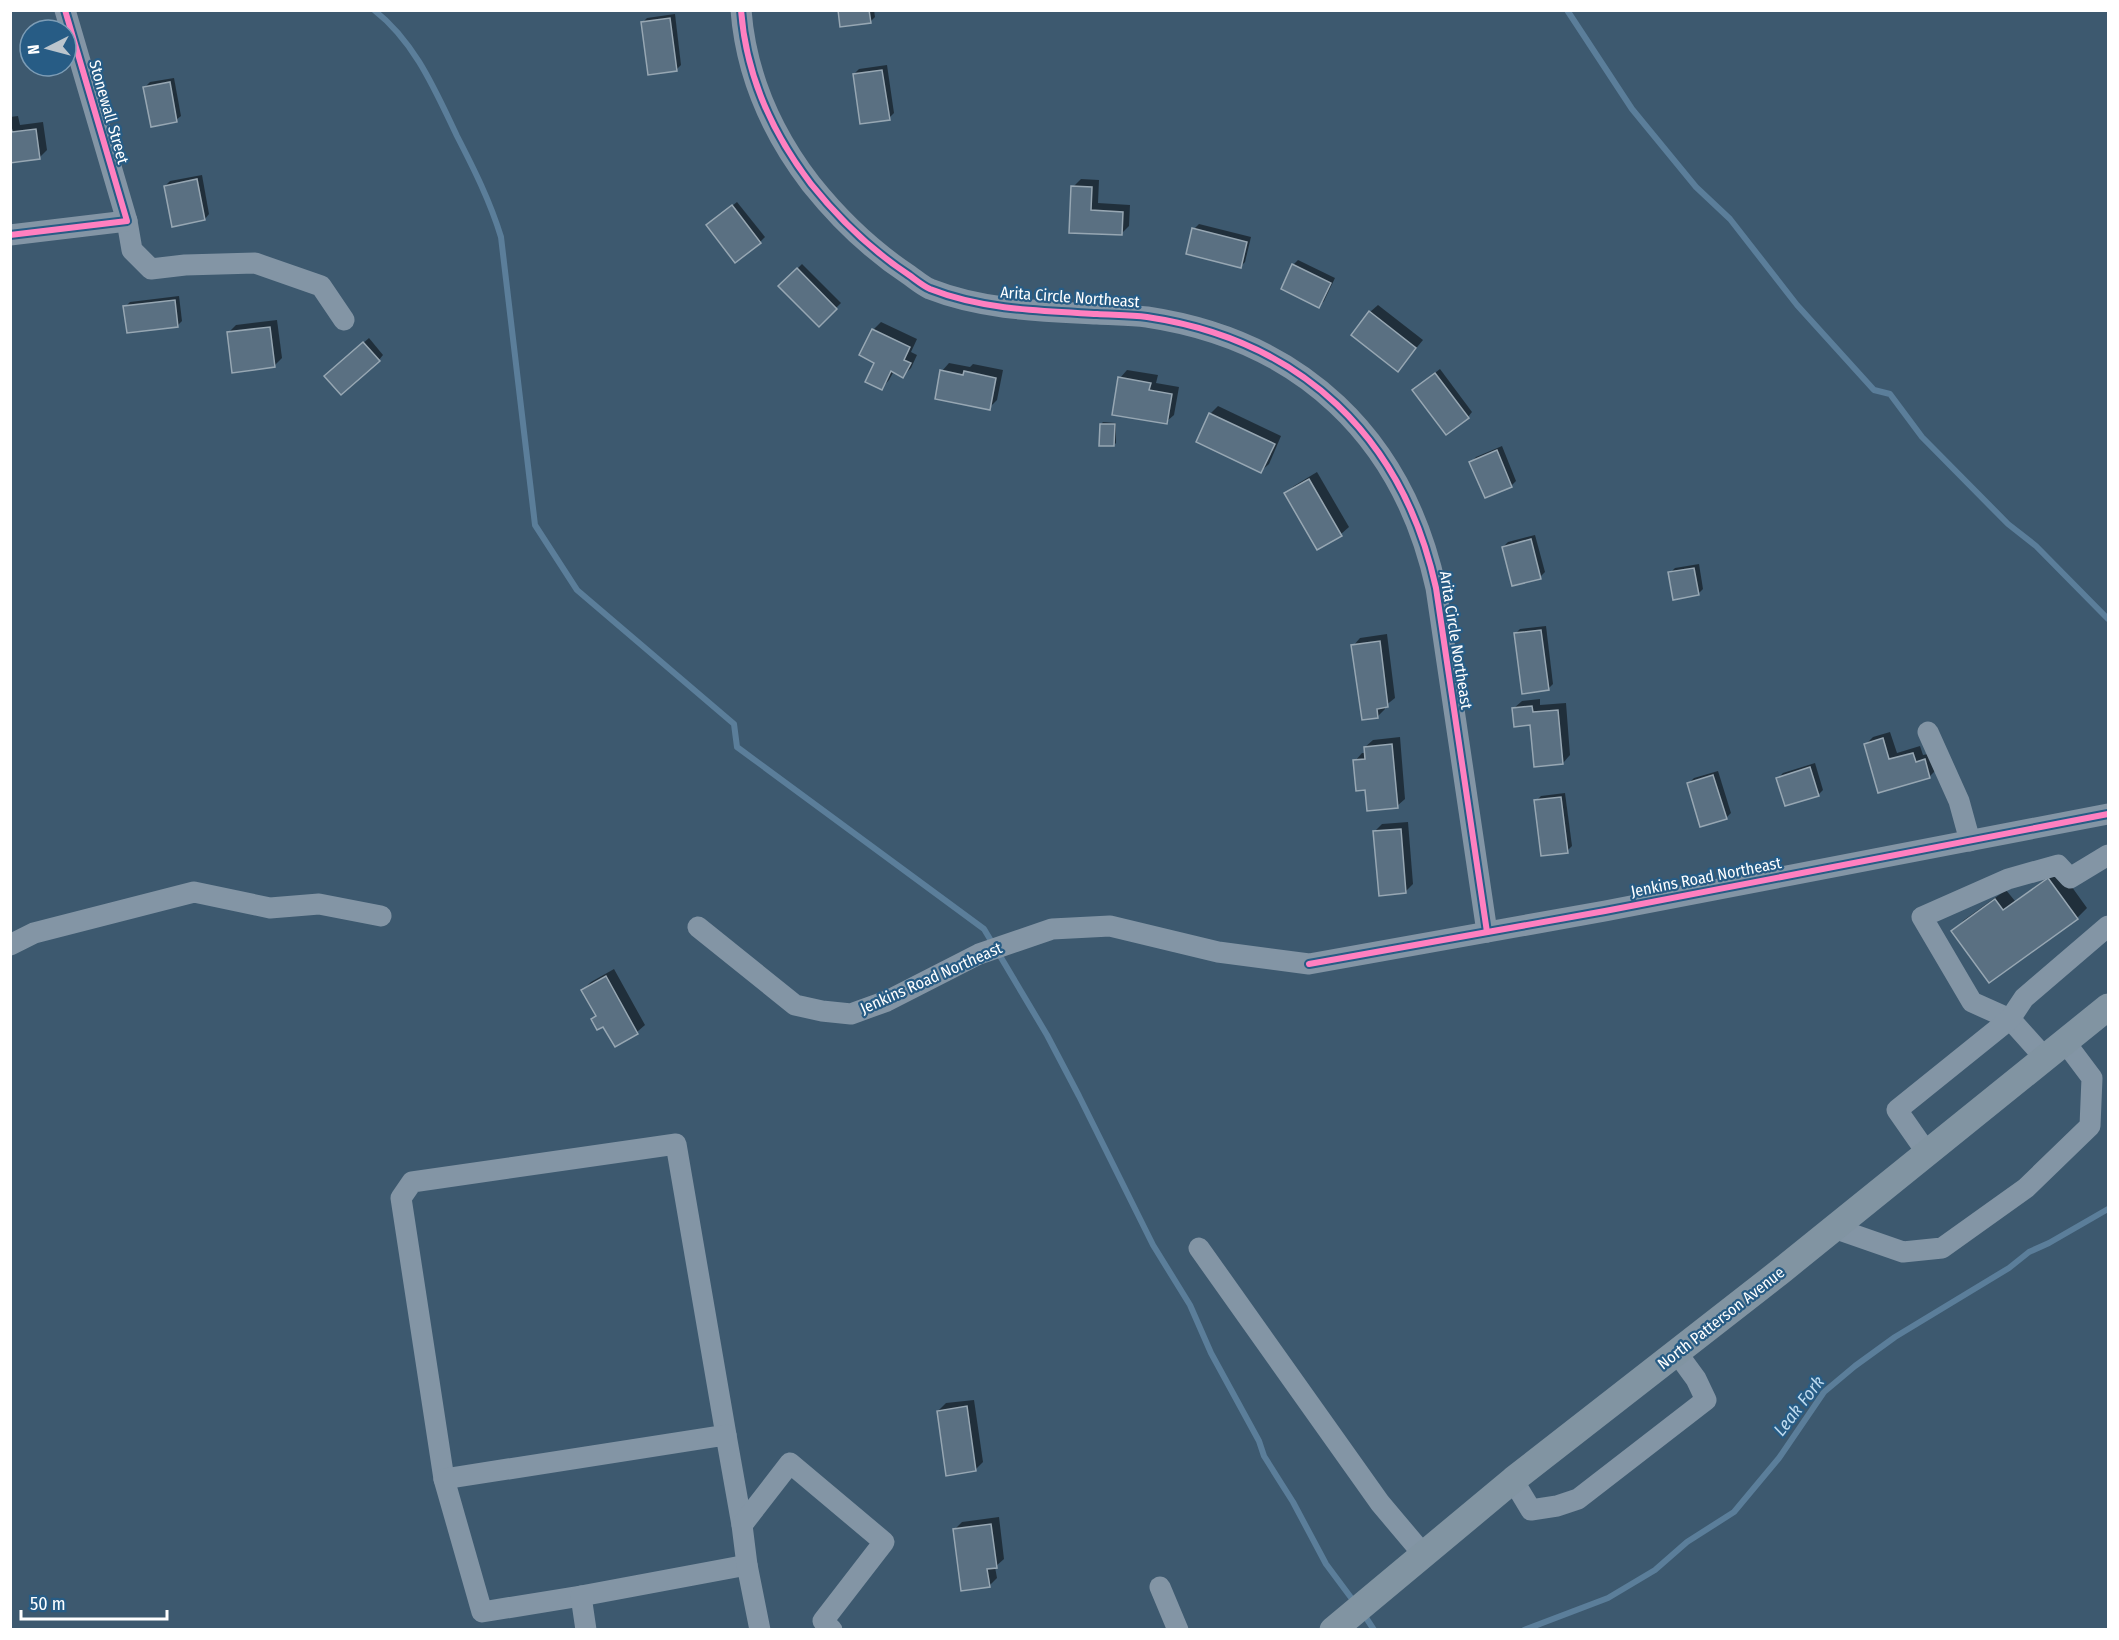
<svg xmlns="http://www.w3.org/2000/svg" width="2119" height="1640" font-family="'Fira Sans Condensed',sans-serif">
<style>
.shadow{fill:#0007}
.lines{fill:none;stroke-linecap:round;stroke-linejoin:round}
.stream{stroke:#5b7e9a;stroke-width:6}
.building{fill:#5a7082;stroke:#97a7b3;stroke-width:1.5}
.minor{stroke:#8395a5;stroke-width:21}
.major{stroke:#8194a2;stroke-width:27}
.cycleway-casing{stroke:#275c85;stroke-width:10}
.cycleway{stroke:#ff80c0;stroke-width:6}
.labels{text-anchor:middle;dominant-baseline:central;stroke-width:4.5;stroke-linejoin:round;paint-order:stroke}
.street-label{font-size:16px;fill:#fff;stroke:#275c85}
.water-label{font-size:18px;font-style:italic;fill:#bddaef;stroke:#275c85}
</style>
<rect width="100%" height="100%" fill="#3d596f"/>
<g class="shadow">
<polygon points="839,10 874,10 875,17 870,22"/>
<polygon points="675,14 681,65 676,70 642,23 647,18"/>
<polygon points="887,65 894,113 889,118 854,74 859,69"/>
<polygon points="174,78 181,116 176,120 145,87 150,82"/>
<polygon points="18,116 20,125 43,122 47,150 39,158 10,161 10,117"/>
<polygon points="202,175 209,214 205,219 165,186 170,181"/>
<polygon points="1081,179 1099,180 1098,203 1130,205 1129,226 1121,234 1070,231 1073,187"/>
<polygon points="737,202 765,237 760,242 713,221"/>
<polygon points="1199,224 1251,237 1245,262 1240,267 1194,229"/>
<polygon points="1298,260 1335,278 1324,301 1319,306 1293,265"/>
<polygon points="802,264 841,303 819,325 780,286"/>
<polygon points="179,296 182,321 177,326 125,307 130,302"/>
<polygon points="1378,305 1423,340 1398,370 1370,312"/>
<polygon points="277,320 282,358 274,366 228,333 236,325"/>
<polygon points="881,322 917,339 911,352 917,355 911,368 903,376 894,371 889,380 882,388 876,362 873,330"/>
<polygon points="369,338 383,355 379,360 331,371"/>
<polygon points="949,363 970,367 973,364 1003,370 997,400 989,408 942,371"/>
<polygon points="1440,369 1472,412 1468,417 1419,385"/>
<polygon points="1127,370 1158,375 1156,383 1179,387 1174,415 1166,422 1120,378"/>
<polygon points="1218,406 1281,436 1269,464 1261,471 1210,414"/>
<polygon points="1103,422 1116,423 1116,443 1114,445 1101,424"/>
<polygon points="1502,446 1516,481 1512,485 1486,497 1471,462 1476,457"/>
<polygon points="1317,472 1349,527 1341,534 1318,548 1286,493 1294,486"/>
<polygon points="1535,535 1545,572 1540,577 1503,547 1508,542"/>
<polygon points="1699,564 1703,589 1698,594 1670,573 1675,568"/>
<polygon points="1546,626 1553,684 1548,689 1515,634 1520,629"/>
<polygon points="1387,634 1395,698 1385,706 1385,709 1378,716 1353,646 1360,638"/>
<polygon points="1540,699 1540,705 1566,703 1570,755 1563,763 1531,724 1514,708 1522,701"/>
<polygon points="1890,732 1897,753 1920,746 1923,755 1933,753 1937,769 1929,777 1879,791 1866,744 1873,737"/>
<polygon points="1400,737 1405,799 1397,806 1367,789 1355,761 1362,753 1366,753 1365,747 1373,740"/>
<polygon points="1815,763 1823,790 1818,795 1778,778 1783,773"/>
<polygon points="1718,771 1731,813 1726,818 1689,783 1694,778"/>
<polygon points="1565,793 1572,846 1567,851 1536,801 1541,796"/>
<polygon points="1408,822 1413,884 1405,892 1374,832 1382,824"/>
<polygon points="2059,869 2087,908 2077,918 1953,931 1964,920 2006,890 2015,901"/>
<polygon points="614,969 645,1025 637,1032 615,1045 604,1025 593,1019 597,1015 583,990 591,982"/>
<polygon points="974,1400 983,1462 975,1470 938,1411 946,1403"/>
<polygon points="999,1517 1004,1559 995,1567 997,1578 989,1586 954,1530 962,1522"/>
</g>
<g class="lines">
<g class="stream">
<path d="M374 10C415 42 435 90 457 136 474 169 490 201 501 237L535 525 577 590 734 724 737 747 984 929 1047 1035 1079 1096 1153 1245 1190 1305 1211 1353 1259 1441 1264 1456 1293 1502 1326 1564 1355 1603"/>
<polyline points="1567,10 1632,109 1696,187 1730,219 1797,305 1874,390 1890,394 1922,437 2008,524 2036,546 2108,619"/>
<polyline points="1363,1613 1374,1630"/>
<polyline points="1524,1630 1608,1598 1655,1570 1687,1542 1734,1512 1779,1458 1824,1392 1855,1366 1895,1337 2009,1268 2029,1252 2049,1243 2108,1209"/>
</g>
</g>
<g class="building">
<polygon points="838,10 869,10 871,23 840,27"/>
<polygon points="670,18 677,71 648,75 641,22"/>
<polygon points="882,70 890,120 860,124 853,74"/>
<polygon points="170,82 177,122 151,127 143,87"/>
<polygon points="10,123 12,132 36,129 40,159 10,163"/>
<polygon points="197,179 205,220 172,227 164,186"/>
<polygon points="1071,186 1092,187 1091,210 1123,212 1122,235 1069,233"/>
<polygon points="732,205 761,243 735,263 706,225"/>
<polygon points="1192,228 1247,242 1241,268 1186,254"/>
<polygon points="1292,264 1331,283 1319,308 1281,289"/>
<polygon points="797,268 837,309 819,327 778,286"/>
<polygon points="175,300 178,327 127,333 123,306"/>
<polygon points="1369,311 1416,348 1398,372 1351,335"/>
<polygon points="270,327 275,367 232,373 227,332"/>
<polygon points="872,329 910,347 904,360 911,363 903,378 891,371 882,390 865,382 874,363 859,355"/>
<polygon points="363,342 380,361 341,395 324,376"/>
<polygon points="940,370 963,375 964,371 996,378 990,410 935,399"/>
<polygon points="1435,373 1469,418 1446,435 1412,390"/>
<polygon points="1118,377 1151,383 1149,390 1172,394 1167,424 1112,415"/>
<polygon points="1209,413 1275,444 1261,473 1196,442"/>
<polygon points="1100,424 1115,424 1114,446 1099,446"/>
<polygon points="1497,450 1512,487 1485,498 1469,462"/>
<polygon points="1309,479 1342,536 1317,550 1284,493"/>
<polygon points="1531,539 1541,579 1512,586 1502,547"/>
<polygon points="1694,568 1699,595 1673,600 1668,572"/>
<polygon points="1541,630 1549,690 1522,694 1514,633"/>
<polygon points="1380,641 1388,707 1377,709 1378,718 1362,720 1351,645"/>
<polygon points="1532,706 1533,712 1558,710 1563,764 1534,767 1530,725 1514,727 1512,708"/>
<polygon points="1883,738 1889,759 1913,753 1916,762 1925,759 1930,778 1878,793 1864,744"/>
<polygon points="1392,744 1398,808 1367,811 1365,790 1356,791 1353,760 1365,759 1364,747"/>
<polygon points="1810,767 1819,796 1785,806 1776,778"/>
<polygon points="1713,775 1727,819 1700,827 1687,783"/>
<polygon points="1561,797 1568,853 1541,856 1534,800"/>
<polygon points="1401,829 1406,893 1379,896 1373,831"/>
<polygon points="2048,878 2078,919 1989,983 1951,931 1995,899 2003,910"/>
<polygon points="606,976 638,1034 615,1047 603,1027 597,1030 591,1019 596,1016 581,990"/>
<polygon points="967,1406 976,1471 946,1476 937,1411"/>
<polygon points="991,1524 997,1568 987,1569 990,1587 961,1591 953,1529"/>
</g>
<g class="lines">
<g class="minor">
<polyline points="65,10 127,221 132,250 151,269 185,265 255,263 321,286 344,320"/>
<path d="M741 10C746 75 772 133 811 184 839 219 871 250 909 275 916 280 923 286 930 289 983 310 1042 311 1097 314 1114 315 1131 315 1147 317 1301 340 1403 437 1436 588L1487 932"/>
<polyline points="10,235 127,221"/>
<polyline points="1928,732 1959,801 1970,841"/>
<polyline points="698,927 795,1005 822,1011 851,1014 887,1001 979,954 1052,929 1110,926 1218,952 1309,964 1605,911 2108,814"/>
<polyline points="10,945 34,933 194,892 270,908 319,904 381,916"/>
<polyline points="2045,1058 2010,1019 1972,1002 1922,917 2008,879 2058,865 2070,878 2108,855"/>
<polyline points="1927,1153 1897,1110 2010,1019 2024,998 2108,926"/>
<polyline points="1834,1228 1903,1252 1942,1248 2026,1188 2090,1126 2092,1078 2065,1042"/>
<polyline points="1199,1248 1380,1503 1423,1554"/>
<polyline points="444,1479 401,1198 412,1182 676,1144 726,1435"/>
<polyline points="1513,1480 1531,1510 1557,1506 1578,1499 1706,1400 1696,1379 1677,1353"/>
<polyline points="1160,1587 1178,1630"/>
<polyline points="581,1596 482,1612 444,1479 726,1435 742,1525"/>
<polyline points="586,1630 581,1596 747,1565"/>
<polyline points="760,1630 747,1565 742,1525 790,1463 884,1542 823,1621 832,1630"/>
</g>
<polyline class="major" points="1333,1630 1513,1480 1781,1271 2108,1007"/>
<g class="cycleway-casing">
<g id="cycleway">
<path d="M741 10C746 75 772 133 811 184 839 219 871 250 909 275 916 280 923 286 930 289 983 310 1042 311 1097 314 1114 315 1131 315 1147 317 1301 340 1403 437 1436 588L1487 932"/>
<polyline points="10,235 127,221 65,10"/>
<polyline points="1309,964 1605,911 2108,814"/>
</g>
</g>
<use href="#cycleway" class="cycleway"/>
</g>
<g class="labels">
<g class="street-label">
<text transform="translate(109 112) rotate(74)">Stonewall Street</text>
<text transform="translate(1070 297) rotate(4)">Arita Circle Northeast</text>
<text transform="translate(1456 640) rotate(81)">Arita Circle Northeast</text>
<text transform="translate(1706 877) rotate(-11)">Jenkins Road Northeast</text>
<text transform="translate(931 978) rotate(-24)">Jenkins Road Northeast</text>
<text transform="translate(1721 1318) rotate(-38)">North Patterson Avenue</text>
</g>
<g class="water-label">
<text transform="translate(1799 1406) rotate(-52)">Leak Fork</text>
</g>
</g>
<rect width="2119" height="1640" fill="none" stroke="#ffffff" stroke-width="24"/>
<g transform="translate(48 48) rotate(264)"><circle r="28" fill="#275c85" stroke="#7d9db6" stroke-width="1.5"/>
<path d="M0-4.5L10 22L0 15L-10 22Z" fill="#bbc5cd"/>
<text y="-9" font-size="16" font-weight="bold" text-anchor="middle" fill="#ffffff">N</text>
</g>
<path d="M21 1610v9h146v-9" fill="none" stroke="#ffffff" stroke-width="3"/>
<text x="30" y="1610" font-size="18" fill="#ffffff" stroke="#275c85" stroke-width="4.5" paint-order="stroke">50 m</text>
</svg>
